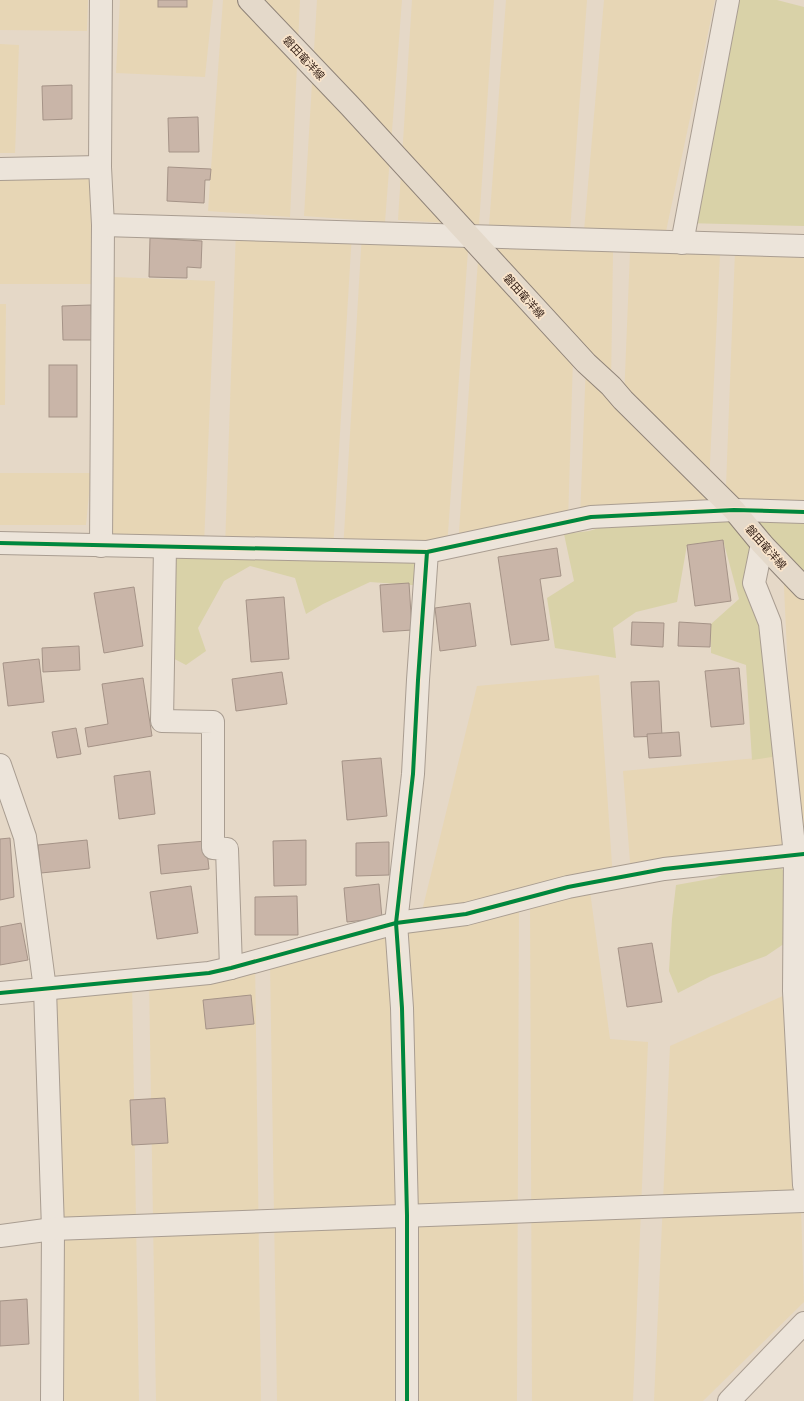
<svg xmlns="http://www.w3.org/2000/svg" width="804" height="1401" font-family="'Crimson Pro','Noto Sans JP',serif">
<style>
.farmland{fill:#e7d6b5}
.green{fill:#d9d2a8}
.building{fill:#c9b5a8;stroke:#a59387}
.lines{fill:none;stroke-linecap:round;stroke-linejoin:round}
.minor-casing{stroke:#a99d91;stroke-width:24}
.major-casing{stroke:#8f8378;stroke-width:24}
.minor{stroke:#ece4da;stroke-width:22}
.major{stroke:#e4d9ca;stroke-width:22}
.cycleway-casing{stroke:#f9e4cb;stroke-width:6}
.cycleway{stroke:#00873e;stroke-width:4}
.labels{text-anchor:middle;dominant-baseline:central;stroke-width:3.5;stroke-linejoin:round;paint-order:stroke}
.street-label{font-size:11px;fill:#38241a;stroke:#f9e4cb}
</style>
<rect width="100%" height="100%" fill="#e5d8c7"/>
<g class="farmland">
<polygon points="0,0 88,0 87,31 0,30"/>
<polygon points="120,0 213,0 205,77 116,73"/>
<polygon points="223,0 300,0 290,217 208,211"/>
<polygon points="317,0 402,0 385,222 304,216"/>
<polygon points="412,0 494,0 479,225 398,220"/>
<polygon points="506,0 587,0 570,231 489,226"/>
<polygon points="604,0 715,0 665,236 584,231"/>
<polygon points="0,44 19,45 15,153 0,153"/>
<polygon points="0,178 91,179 91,284 0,284"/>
<polygon points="236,229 352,232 333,550 225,548"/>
<polygon points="362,233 469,236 447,547 343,551"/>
<polygon points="479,247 613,252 611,386 624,399 630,252 720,254 709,484 724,511 580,519 586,363"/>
<polygon points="804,249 804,513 725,513 735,251"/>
<polygon points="478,260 573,358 568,522 458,546"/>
<polygon points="113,277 215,281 204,544 102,540"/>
<polygon points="0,304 6,304 5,405 0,405"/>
<polygon points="0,473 91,473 86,525 0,525"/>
<polygon points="783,566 804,588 804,1016"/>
<polygon points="599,675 613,879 589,884 610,1039 648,1042 633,1401 532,1401 530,897 519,900 517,1401 277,1401 270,963 420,919 477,686"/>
<polygon points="778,756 795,855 631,875 623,771"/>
<polygon points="255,958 261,1401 156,1401 149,978"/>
<polygon points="132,980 139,1401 51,1401 45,989"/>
<polygon points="794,991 804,1302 703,1401 654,1401 670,1046"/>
</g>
<g class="green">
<polygon points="728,0 777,0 804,7 804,226 685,223"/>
<polygon points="734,510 804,512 804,584"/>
<polygon points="692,512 746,526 762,544 748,579 770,623 778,756 752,760 746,665 711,653 711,624 739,599 723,540 687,545 677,602 636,612 613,628 616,658 555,648 547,598 574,581 564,534 589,531 646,514"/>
<polygon points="165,547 427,558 425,586 370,582 323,604 306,614 295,578 250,566 224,581 198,628 206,651 186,665 163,653"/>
<polygon points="758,859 781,867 794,889 794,937 766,956 711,976 678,993 669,971 672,919 676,885 715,878"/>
</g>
<g class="building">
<rect x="158" y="0" width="29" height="7"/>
<polygon points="72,85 72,119 43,120 42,86"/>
<polygon points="198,117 199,152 169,152 168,118"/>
<polygon points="168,167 211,169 210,180 205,180 204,203 167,201"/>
<polygon points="150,238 202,241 201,268 187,267 187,278 149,277"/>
<polygon points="91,305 92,340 63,340 62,306"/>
<rect x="49" y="365" width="28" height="52"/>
<polygon points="723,540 731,601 695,606 687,545"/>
<polygon points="557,548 561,576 540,579 549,640 511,645 498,557"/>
<polygon points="409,583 412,630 383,632 380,585"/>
<polygon points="134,587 143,646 104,653 94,593"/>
<polygon points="284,597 289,659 251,662 246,600"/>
<polygon points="470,603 476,646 440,651 435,608"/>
<polygon points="632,622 664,623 663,647 631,645"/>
<polygon points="679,622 711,624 710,647 678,646"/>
<polygon points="79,646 80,670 43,672 42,648"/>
<polygon points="39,659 44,702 8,706 3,663"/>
<polygon points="739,668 744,724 711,727 705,671"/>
<polygon points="282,672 287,704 236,711 232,679"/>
<polygon points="143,678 152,736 88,747 85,728 108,724 102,684"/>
<polygon points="659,681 662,736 634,737 631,682"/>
<polygon points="76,728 81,754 57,758 52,732"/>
<polygon points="679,732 681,756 649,758 647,734"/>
<polygon points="381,758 387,816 347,820 342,761"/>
<polygon points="150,771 155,814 119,819 114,776"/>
<polygon points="10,838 14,897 0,900 0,839"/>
<polygon points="87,840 90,868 41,873 38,845"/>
<polygon points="306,840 306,885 274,886 273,841"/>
<polygon points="206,841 209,869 161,874 158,845"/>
<polygon points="389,842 389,875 356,876 356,843"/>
<polygon points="379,884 382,918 347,922 344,888"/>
<polygon points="191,886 198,933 157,939 150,892"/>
<polygon points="297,896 298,935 255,935 255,897"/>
<polygon points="21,923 28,960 0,965 0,927"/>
<polygon points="652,943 662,1002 627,1007 618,948"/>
<polygon points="251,995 254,1024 206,1029 203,1000"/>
<polygon points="165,1098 168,1143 132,1145 130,1100"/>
<polygon points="27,1299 29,1344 0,1346 0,1301"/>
</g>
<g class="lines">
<g class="minor-casing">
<g id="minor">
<polyline points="101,0 100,167 103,225 101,546"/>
<polyline points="0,169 100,167"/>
<polyline points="103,225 804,246"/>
<polyline points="682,243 728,0"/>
<polyline points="0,543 427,552 591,517 734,510 804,512"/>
<polyline points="762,544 754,583 770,623 795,855 794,991 804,1185"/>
<polyline points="165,547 162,721 213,722 213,848 227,849 231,968"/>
<polyline points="0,765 25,837 45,989 53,1229 52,1401"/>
<polyline points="0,993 209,973 231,968 396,923 466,914 568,887 589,883 664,869 804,854"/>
<polyline points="0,1236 53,1229 804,1201"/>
<polyline points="407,1401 407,1215 402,1008 396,923 413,774 418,680 427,552"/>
<polyline points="729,1401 804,1323"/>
</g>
</g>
<g class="major-casing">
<polyline id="major" points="249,0 350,106 586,363 611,386 623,400 734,510 762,544 804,588"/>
</g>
<use href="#minor" class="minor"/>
<use href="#major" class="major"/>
<g class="cycleway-casing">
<g id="cycleway">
<polyline points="0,543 427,552 591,517 734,510 804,512"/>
<polyline points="0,993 209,973 231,968 396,923 466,914 568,887 589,883 664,869 804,854"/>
<polyline points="407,1401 407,1215 402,1008 396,923 413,774 418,680 427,552"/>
</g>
</g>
<use href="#cycleway" class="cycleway"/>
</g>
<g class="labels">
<g class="street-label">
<text transform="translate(304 58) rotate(47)">磐田竜洋線</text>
<text transform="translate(524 296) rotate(48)">磐田竜洋線</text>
<text transform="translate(766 547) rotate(48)">磐田竜洋線</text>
</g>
</g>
</svg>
